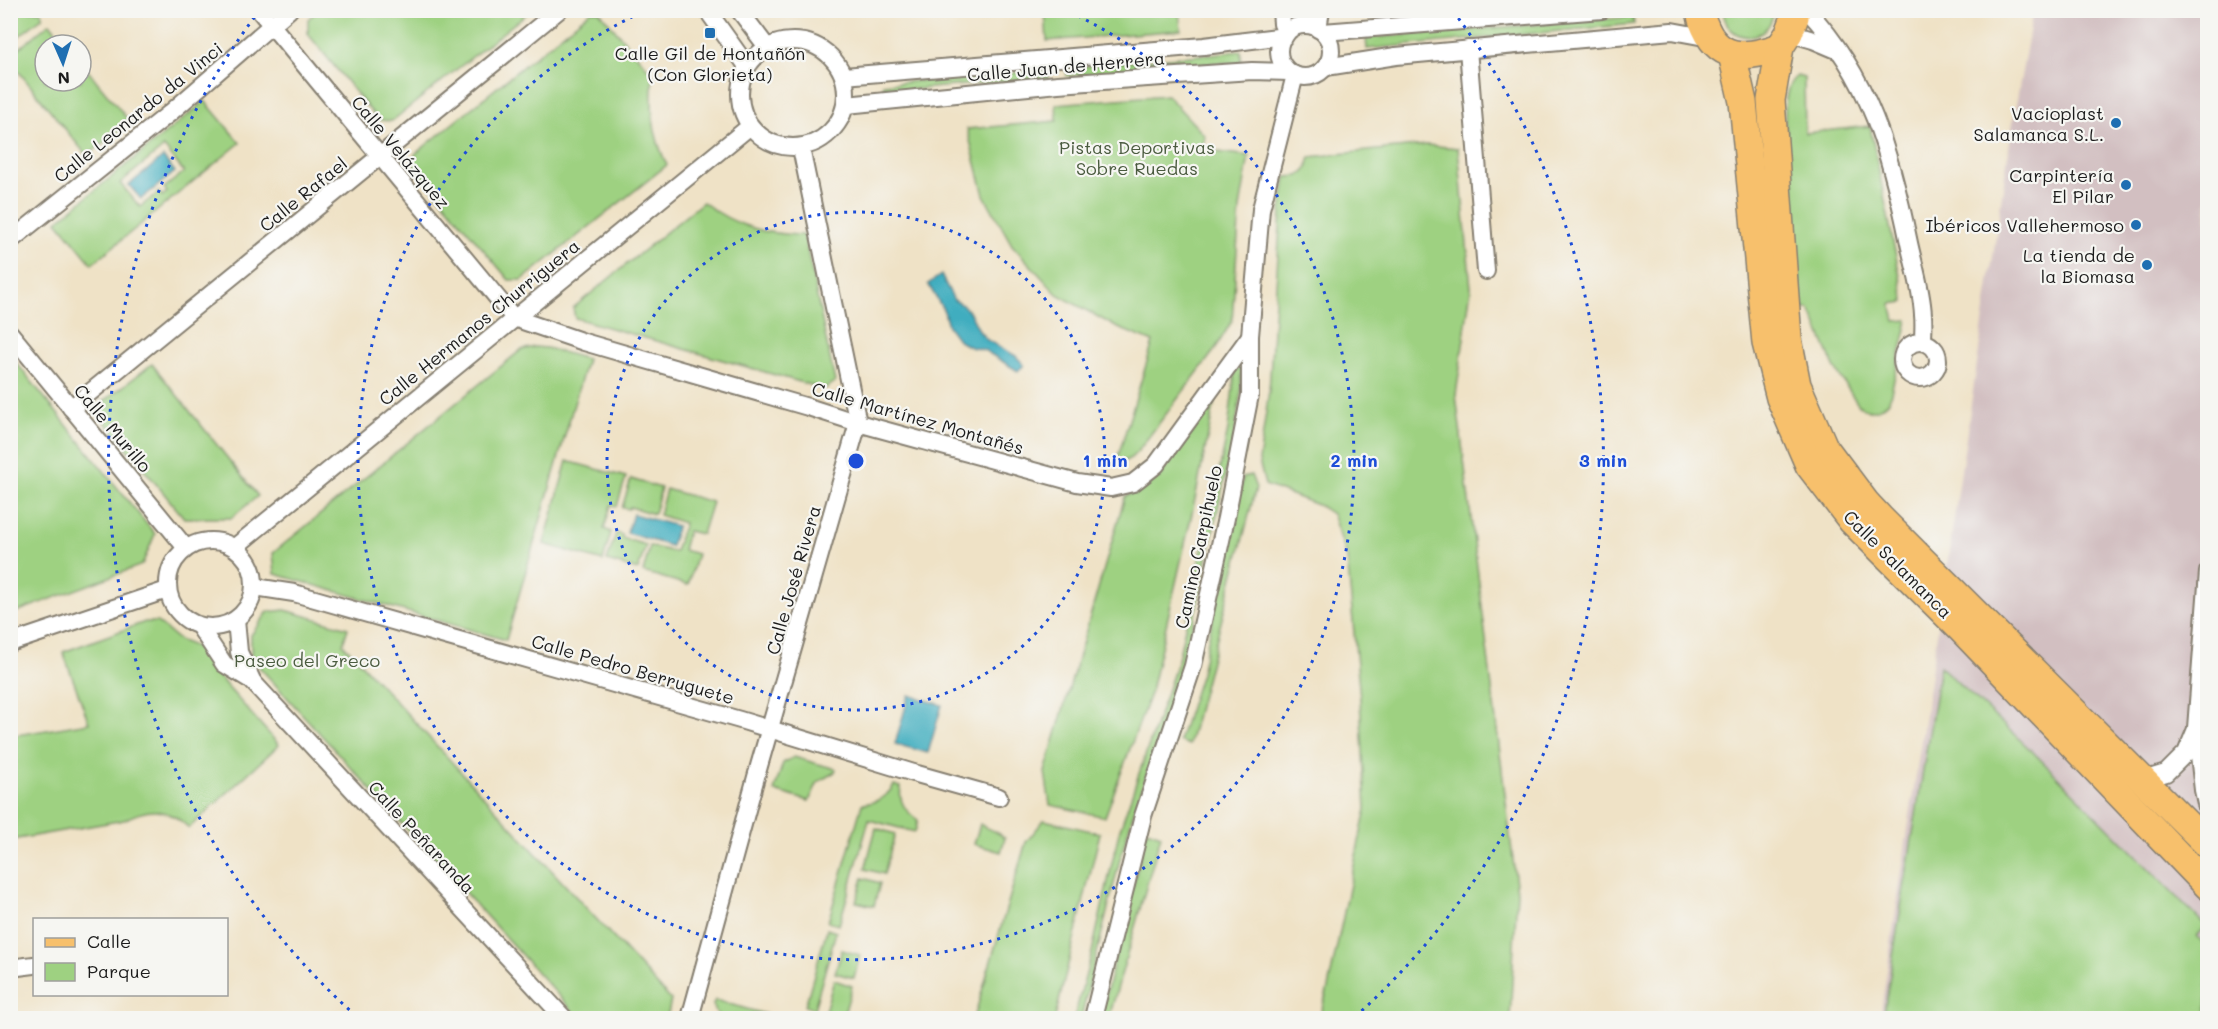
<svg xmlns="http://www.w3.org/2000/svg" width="2218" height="1029" font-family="Mali,sans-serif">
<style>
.industrial{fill:#d2bfc1}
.green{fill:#9ed181;stroke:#5d764e;stroke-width:1.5;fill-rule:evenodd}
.water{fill:#41adbf;stroke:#2e646e;stroke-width:1.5}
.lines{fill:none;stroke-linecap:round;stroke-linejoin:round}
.minor-casing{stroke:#867f71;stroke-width:20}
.primary-casing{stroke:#867f71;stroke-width:30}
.minor{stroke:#fff;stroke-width:16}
.primary{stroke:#f7c06c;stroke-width:27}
.ring{fill:none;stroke:#1d4ed8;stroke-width:3;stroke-dasharray:3 6}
.poi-dot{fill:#1f6fb2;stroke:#f6f6f2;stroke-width:2}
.labels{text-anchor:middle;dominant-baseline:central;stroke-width:4.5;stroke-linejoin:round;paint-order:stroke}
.poi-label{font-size:18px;fill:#1c1c1c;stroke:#f6f6f2;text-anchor:end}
.street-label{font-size:18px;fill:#1c1c1c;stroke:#f6f6f2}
.park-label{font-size:18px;fill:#4a5b3f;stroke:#f6f6f2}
.centre{fill:#1d4ed8;stroke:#f6f6f2;stroke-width:3}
.ring-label{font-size:18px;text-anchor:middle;font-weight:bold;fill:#1d4ed8;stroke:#f6f6f2;stroke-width:4.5;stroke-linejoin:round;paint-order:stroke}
</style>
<rect width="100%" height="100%" fill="#f6f6f2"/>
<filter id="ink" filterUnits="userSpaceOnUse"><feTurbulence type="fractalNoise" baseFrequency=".0167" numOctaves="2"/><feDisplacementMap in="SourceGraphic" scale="12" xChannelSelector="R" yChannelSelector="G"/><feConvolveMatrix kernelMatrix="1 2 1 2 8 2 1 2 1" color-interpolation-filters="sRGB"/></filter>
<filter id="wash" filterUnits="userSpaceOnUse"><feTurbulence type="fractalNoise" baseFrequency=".008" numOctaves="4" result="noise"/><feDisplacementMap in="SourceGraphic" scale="24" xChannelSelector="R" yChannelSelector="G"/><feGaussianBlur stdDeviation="1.35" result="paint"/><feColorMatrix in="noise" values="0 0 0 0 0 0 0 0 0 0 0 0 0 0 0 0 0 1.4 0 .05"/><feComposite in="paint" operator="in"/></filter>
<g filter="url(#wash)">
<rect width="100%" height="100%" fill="#efe2c6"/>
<polygon class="industrial" points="2033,11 2207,11 2207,1018 1880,1018 2013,121"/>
<g class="green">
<polygon points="11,10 40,11 42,13 42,18 19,36 14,36 11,32"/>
<polygon points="318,10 530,10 530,11 392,121 378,120 308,34 308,19"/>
<path d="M599 11 653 74C650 107 652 135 667 165L522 280H509L415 168V154L591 11Z"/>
<polygon points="1045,11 1179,11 1181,30 1047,41"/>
<path d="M1723 11H1774C1769 45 1727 45 1723 11Z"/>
<polygon points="1633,17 1634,24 1367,49 1366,38"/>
<polygon points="50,23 67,45 45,45 45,81 81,81 81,62 130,122 87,156 11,62 11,55"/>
<polygon points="1241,51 1241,63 1216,63 1067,76 1066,68"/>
<polygon points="1047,70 1048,78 884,92 883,84"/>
<path d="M1797 76 1804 78 1805 133 1870 126 1905 302 1891 304 1895 321 1908 320 1889 401C1881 410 1870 413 1859 406L1834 367 1810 309H1801L1785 119C1785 105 1785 84 1797 76Z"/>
<polygon points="1167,95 1205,136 1202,150 1249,156 1240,208 1232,321 1214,351 1138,451 1131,458 1115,466 1153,342 1116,327 1057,294 1012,245 984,195 967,129 1057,121 1056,104"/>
<path d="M205 101 240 143 92 264 57 221ZM164 147 184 172 164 188 167 192 162 196 159 192 140 207 120 183Z"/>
<polygon points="1426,145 1458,148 1471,288 1456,395 1517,892 1510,1018 1319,1018 1328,988 1366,809 1360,699 1347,556 1332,514 1320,506 1265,485 1259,461 1269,391 1281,211 1286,177 1299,176 1307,168 1310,157"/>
<path d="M703 202C734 226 766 235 804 235L835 382 826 388H821L575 318 573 308Z"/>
<polygon points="535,347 547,348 587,359 506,640 275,574 273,553 521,350"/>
<polygon points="10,355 155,534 142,565 11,614"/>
<polygon points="152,364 258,496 231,518 184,518 101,417 103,402"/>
<polygon points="1241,367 1241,393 1234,436 1184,665 1134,811 1120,859 1081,1018 1074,1018 1092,952 1119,832 1178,660 1228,430 1235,371"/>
<polygon points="1215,401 1193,509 1151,691 1105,817 1050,805 1045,772 1125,496 1144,489 1163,472"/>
<polygon points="567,461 626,477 617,506 611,505 604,529 611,532 603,561 544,544"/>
<polygon points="1251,475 1256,488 1189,745 1179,741 1201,673 1243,477"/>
<polygon points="631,479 661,488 654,514 630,507 629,509 622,508"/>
<polygon points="666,489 712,502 702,534 688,531 683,550 697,554 688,585 643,572 650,546 675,552 684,523 659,515"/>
<polygon points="616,533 622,535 622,538 646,545 638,570 607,561"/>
<polygon points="285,610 348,628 343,644 671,1000 667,1018 579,1018 251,658 251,635 268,612"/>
<path d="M145 622H157L179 640 199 648 225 684 279 745 189 828C168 807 149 807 124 820L11 840V736L89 723 63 652Z"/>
<polygon points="1940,666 2031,750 2206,926 2197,936 2207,947 2207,1018 1883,1018"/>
<polygon points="794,757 836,769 835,772 818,782 809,801 774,791 783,763"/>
<path d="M894 785 901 787C898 802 906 812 918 820L915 832 869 820 839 925 828 922 862 804C877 803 887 797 894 785Z"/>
<polygon points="1044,820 1100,833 1055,1018 974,1018 1026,842"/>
<path d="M980 824C990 831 995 829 1005 838L1001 852 974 844Z"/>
<polygon points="876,828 895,834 884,874 865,869"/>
<polygon points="1147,830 1161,835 1109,1018 1100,1018"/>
<polygon points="863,878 880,883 874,906 856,902"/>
<polygon points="827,929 836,932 814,1009 805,1006"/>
<polygon points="842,950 860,955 854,978 835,973"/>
<polygon points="834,980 852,986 845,1011 838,1015 825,1011"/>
<polygon points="715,1000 779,1018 719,1018 713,1005"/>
</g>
<g class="water">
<polygon points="163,157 175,172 141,199 129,185"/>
<polygon points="941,275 954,300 963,305 970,313 980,332 987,340 1016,356 1024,365 1018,371 984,350 970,347 959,341 948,326 944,311 928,284"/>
<polygon points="633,514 677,526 671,546 627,533"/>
<polygon points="909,695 942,705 928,753 895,744"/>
</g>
</g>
<g filter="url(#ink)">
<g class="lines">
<g class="minor-casing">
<g id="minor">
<polyline points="259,10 514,318 584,342 808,407 858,423 1077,483 1111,488 1133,483 1156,465 1250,336"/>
<polyline points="707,10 747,66"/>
<polyline points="739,10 767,47"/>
<polyline points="1281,10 1282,24 1287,33"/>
<path d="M1807 10C1870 77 1891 155 1909 243 1914 266 1922 291 1923 315 1924 324 1923 333 1923 342"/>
<circle cx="1305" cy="51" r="26"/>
<polyline points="1318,29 1321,10"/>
<polyline points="1323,32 1602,10"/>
<polyline points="1789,33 1813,40 1839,51"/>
<circle cx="793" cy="94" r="53"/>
<polyline points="1468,49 1486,271"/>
<polyline points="1326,67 1396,56 1672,31 1710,38"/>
<polyline points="844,76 1204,46 1285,36"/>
<polyline points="846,105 1058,84 1252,71 1289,72"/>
<polyline points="10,241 170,113 289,10"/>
<polyline points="10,333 186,548"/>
<circle cx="1920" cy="360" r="18"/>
<polyline points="71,408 559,10"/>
<circle cx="211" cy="584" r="43"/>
<polyline points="235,547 749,127"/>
<polyline points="2208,572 2196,728 2203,790 2208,813"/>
<polyline points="255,587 294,593 740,720 917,774 999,797"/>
<polyline points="236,620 239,652 252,680"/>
<polyline points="199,626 224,664 252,681 564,1018"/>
<polyline points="10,643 167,590"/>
<polyline points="2143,780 2166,773 2186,753 2196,729"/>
<polyline points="10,968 34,965"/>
<polyline points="690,1018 759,766 858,423 801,148"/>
<polyline points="1093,1018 1143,816 1193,666 1226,518 1250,395 1250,336 1261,209 1295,75"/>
</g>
</g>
<g class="primary-casing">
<g id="primary">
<path d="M1701 10C1700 17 1703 22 1706 29 1721 63 1752 57 1780 47"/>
<polyline points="1795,10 1795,17 1789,33 1780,47 1771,100 1788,339 1797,385 1824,447 1866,503 1880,518 2208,845"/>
<polyline points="1732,54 1743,102 1766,343 1780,398 1809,465 1852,521 1961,629 2208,886"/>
</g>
</g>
<use href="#minor" class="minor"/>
<use href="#primary" class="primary"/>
</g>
</g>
<g class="ring">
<circle cx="856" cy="461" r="249"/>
<path d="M1070 12A498 498 0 1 1 642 12"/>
<path d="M356 1016A747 747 0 0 1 259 11M1453 11A747 747 0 0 1 1356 1016"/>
</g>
<g class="poi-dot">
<rect x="704" y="27" width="12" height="12" rx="3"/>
<circle cx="2116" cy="123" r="6"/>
<circle cx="2126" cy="185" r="6"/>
<circle cx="2136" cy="225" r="6"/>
<circle cx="2147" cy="265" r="6"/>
</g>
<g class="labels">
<g class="poi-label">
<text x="710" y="53" text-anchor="middle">Calle Gil de Hontañón<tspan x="710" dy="21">(Con Glorieta)</tspan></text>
<text x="2104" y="113">Vacioplast<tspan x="2104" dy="21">Salamanca S.L.</tspan></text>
<text x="2114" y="175">Carpintería<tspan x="2114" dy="21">El Pilar</tspan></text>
<text x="2124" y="225">Ibéricos Vallehermoso</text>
<text x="2135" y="255">La tienda de<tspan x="2135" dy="21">la Biomasa</tspan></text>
</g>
<g class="street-label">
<text transform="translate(1066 66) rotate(-5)">Calle Juan de Herrera</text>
<text transform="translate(138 112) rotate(-39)">Calle Leonardo da Vinci</text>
<text transform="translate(401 152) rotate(50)">Calle Velázquez</text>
<text transform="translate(303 194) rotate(-39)">Calle Rafael</text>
<text transform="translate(479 322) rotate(-39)">Calle Hermanos Churriguera</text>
<text transform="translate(918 418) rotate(16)">Calle Martínez Montañés</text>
<text transform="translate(113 428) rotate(50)">Calle Murillo</text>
<text transform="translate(1198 547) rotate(-78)">Camino Carpihuelo</text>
<text transform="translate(1898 564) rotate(45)">Calle Salamanca</text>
<text transform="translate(793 580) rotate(-74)">Calle José Rivera</text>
<text transform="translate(633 669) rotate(16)">Calle Pedro Berruguete</text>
<text transform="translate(422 837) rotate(47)">Calle Peñaranda</text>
</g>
<g class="park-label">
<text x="1137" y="147">Pistas Deportivas<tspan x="1137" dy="21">Sobre Ruedas</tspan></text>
<text x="307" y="660">Paseo del Greco</text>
</g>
</g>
<circle cx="856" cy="461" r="9" class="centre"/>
<g class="ring-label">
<text x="1105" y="467">1 min</text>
<text x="1354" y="467">2 min</text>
<text x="1603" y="467">3 min</text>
</g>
<rect width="2218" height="1029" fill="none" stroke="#f6f6f2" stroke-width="36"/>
<rect x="33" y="918" width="195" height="78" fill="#f6f6f2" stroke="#9f9f9c" stroke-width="1.5"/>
<rect x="45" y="938" width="30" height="9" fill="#f7c06c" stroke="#9f9f9c" stroke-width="1.5"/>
<text x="87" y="948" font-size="18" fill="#1c1c1c">Calle</text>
<rect x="45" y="963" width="30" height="18" fill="#9ed181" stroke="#9f9f9c" stroke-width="1.5"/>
<text x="87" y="978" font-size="18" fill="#1c1c1c">Parque</text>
<g transform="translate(63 63) rotate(177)"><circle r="28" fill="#f6f6f2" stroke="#9f9f9c" stroke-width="1.5"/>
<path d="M0-4.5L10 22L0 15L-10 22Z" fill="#1f6fb2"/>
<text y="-9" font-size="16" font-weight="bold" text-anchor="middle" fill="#1c1c1c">N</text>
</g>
</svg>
